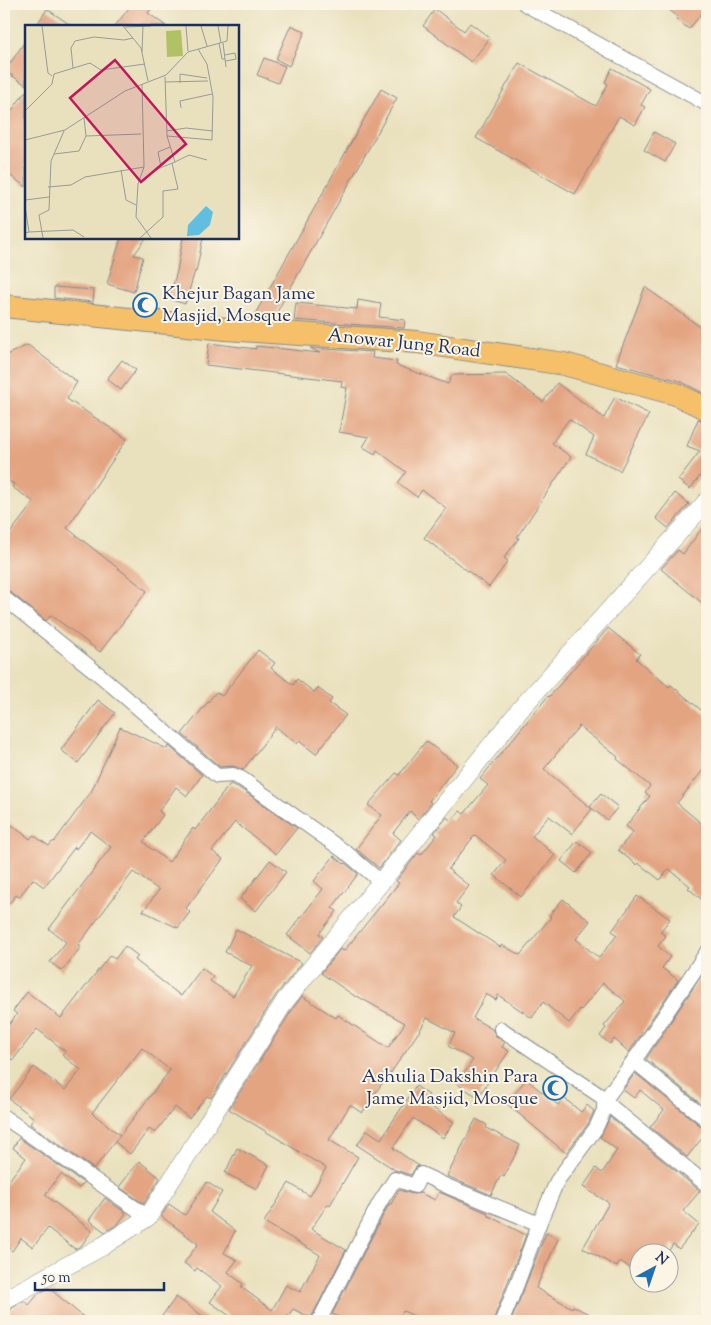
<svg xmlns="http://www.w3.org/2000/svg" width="711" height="1325" font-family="'Sorts Mill Goudy',serif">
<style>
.building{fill:#e3a482}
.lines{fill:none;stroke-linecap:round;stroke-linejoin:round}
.minor-casing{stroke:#82888e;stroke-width:16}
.tertiary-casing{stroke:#82888e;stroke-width:19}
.trunk-casing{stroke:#82888e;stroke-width:24}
.minor{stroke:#fff;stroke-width:14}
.tertiary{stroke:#fff;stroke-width:18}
.trunk{stroke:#f6c06b;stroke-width:22}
.labels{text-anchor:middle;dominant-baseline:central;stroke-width:4;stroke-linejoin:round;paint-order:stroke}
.poi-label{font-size:19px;fill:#1b2f5e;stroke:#fcf5e5;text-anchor:start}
.street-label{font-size:19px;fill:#1b2f5e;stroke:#fcf5e5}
.inset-road{fill:none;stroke:#979a98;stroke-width:1}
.view{fill:#c2185b;fill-opacity:0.15;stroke:#c2185b;stroke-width:2.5}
.inset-edge{fill:none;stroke:#1b2f5e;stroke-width:2.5}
</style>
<rect width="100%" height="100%" fill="#fcf5e5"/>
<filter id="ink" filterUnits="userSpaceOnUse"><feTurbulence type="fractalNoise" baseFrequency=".02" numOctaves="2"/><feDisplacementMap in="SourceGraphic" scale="10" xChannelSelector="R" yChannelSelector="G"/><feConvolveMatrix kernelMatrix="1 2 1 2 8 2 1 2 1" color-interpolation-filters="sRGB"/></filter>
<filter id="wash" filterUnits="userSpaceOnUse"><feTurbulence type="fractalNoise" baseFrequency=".0096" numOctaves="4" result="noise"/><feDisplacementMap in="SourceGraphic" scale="20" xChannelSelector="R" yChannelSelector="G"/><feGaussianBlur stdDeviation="1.12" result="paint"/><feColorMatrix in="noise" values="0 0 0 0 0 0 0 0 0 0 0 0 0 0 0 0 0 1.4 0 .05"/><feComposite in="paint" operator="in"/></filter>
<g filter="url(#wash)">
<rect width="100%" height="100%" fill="#e9e1be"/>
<g id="blocks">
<g class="building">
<polygon points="132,4 155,4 148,13 166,26 115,26"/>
<polygon points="662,4 707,4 707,7 689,29 676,19 678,17"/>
<polygon points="47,9 72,26 36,26"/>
<polygon points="435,9 464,31 470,23 490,38 471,62 423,26"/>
<polygon points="291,25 305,32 289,66 276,59"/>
<polygon points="26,40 26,85 5,71"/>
<polygon points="264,58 285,66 278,83 257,75"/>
<polygon points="519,63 596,106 608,84 605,82 612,68 650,89 641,105 645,107 635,125 619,116 575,194 476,138"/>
<polygon points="381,89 397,98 273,319 256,318 254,316"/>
<polygon points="26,91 26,187 4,171 4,121"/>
<polygon points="654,132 675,144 665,162 644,150"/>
<polygon points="121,238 146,238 134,255 143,257 134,292 107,284"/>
<polygon points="183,238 203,238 196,272 195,271 185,304 169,299 177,271"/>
<polygon points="54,287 94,290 93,302 54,298"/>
<polygon points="645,287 707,332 707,395 680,381 616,364"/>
<polygon points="358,300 381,304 379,317 405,320 404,328 294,320 296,303 357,309"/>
<polygon points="209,343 256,349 256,346 320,353 310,348 373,352 372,358 397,361 396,365 448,384 452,375 506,374 543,402 557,383 604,418 615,397 649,414 620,471 586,454 594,437 569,419 552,443 571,457 517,537 519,538 504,558 508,561 489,587 424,538 446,508 422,490 417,497 398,483 406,472 377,450 375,454 363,447 369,437 339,432 347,388 341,387 342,381 206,365"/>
<polygon points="28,345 77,382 67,399 127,439 67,528 147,591 100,652 51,615 46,621 9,591 4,589 4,541 34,502 12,487 14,484 4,478 4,356"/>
<polygon points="122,360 136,370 121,390 107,379"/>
<polygon points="698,419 707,422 707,467 690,489 678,480 700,451 687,446"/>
<polygon points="675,493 689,504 668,528 656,518"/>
<polygon points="707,522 707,607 661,569 678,550 683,554"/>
<polygon points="608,628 640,654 636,659 669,687 671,685 707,715 707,765 677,803 707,828 707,904 688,888 690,886 669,869 660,880 638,863 637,865 618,850 633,832 626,826 650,796 645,793 650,786 617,759 618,757 579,726 544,769 592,809 572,834 549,816 532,836 555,855 521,897 494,875 506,860 475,835 448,869 469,886 456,903 461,907 454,917 500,947 502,945 520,955 551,917 549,916 563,899 590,921 576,939 599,958 617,935 612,931 637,896 670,919 660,932 666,936 658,946 670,957 662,968 678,980 629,1052 614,1039 610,1044 600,1036 606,1028 604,1026 625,1001 603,983 581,1010 580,1009 569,1023 543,1002 532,1018 498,995 496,1000 486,994 473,1018 492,1029 496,1036 505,1042 502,1047 509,1051 478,1097 457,1084 473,1060 448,1046 455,1033 427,1018 420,1030 388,1077 387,1076 362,1113 350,1105 329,1140 358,1157 330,1205 328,1204 311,1229 346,1250 311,1318 293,1309 285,1320 288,1321 237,1321 210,1302 222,1286 197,1268 195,1271 184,1263 198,1244 161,1216 169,1204 185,1215 207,1182 222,1192 210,1212 235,1231 224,1253 237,1260 228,1272 243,1284 241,1287 272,1310 286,1285 300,1292 320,1255 264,1222 289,1183 310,1196 326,1168 229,1109 294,1007 302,996 336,1018 338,1015 388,1048 405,1023 357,996 356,997 321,973 340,949 344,951 399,883 396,881 418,853 421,855 437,835 434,833 447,817 451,821 460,811 464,814 488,785 480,779 548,696 549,697"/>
<polygon points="258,650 275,663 271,668 293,685 297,679 314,692 318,688 332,699 329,703 346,715 316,754 299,741 297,744 276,727 243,770 233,766 220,767 182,734 216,692 222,696"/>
<polygon points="98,700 115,713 78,763 61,750"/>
<polygon points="120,727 167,749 169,746 202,775 187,796 176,787 159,811 163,815 143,842 147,844 146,845 169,862 193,828 195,830 230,784 238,787 297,828 276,854 235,822 212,851 223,859 186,908 190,912 178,928 143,911 159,890 133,872 78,945 81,947 62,971 50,962 66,942 49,929 111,847 90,831 76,849 75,847 44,887 33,879 19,897 16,895 4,910 4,819 30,839 33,835 49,846 52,842 54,842 91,792"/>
<polygon points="426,741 457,765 429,801 431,803 418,819 410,811 393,833 401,840 379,868 356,849 382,815 368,805 396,773 399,775"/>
<polygon points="601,794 618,807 607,820 590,807"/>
<polygon points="577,841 592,853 576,873 561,861"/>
<polygon points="334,856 344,864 345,863 358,874 332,908 337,911 319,934 323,937 310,953 287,935 323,889 314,881"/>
<polygon points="270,860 286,872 256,911 240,899"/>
<polygon points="236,929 302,963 276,995 211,1098 207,1096 189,1118 175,1107 155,1133 149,1129 130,1154 115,1142 170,1070 142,1048 92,1113 120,1135 94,1169 30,1124 34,1118 9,1099 34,1067 65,1090 81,1070 62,1055 65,1051 37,1029 13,1060 4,1053 4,1031 17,1014 13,1011 27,992 61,1018 110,955 115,959 125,946 138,956 135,960 181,996 202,968 213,977 210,981 233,996 252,966 225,952"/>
<polygon points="707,967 707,1109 646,1059"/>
<polygon points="635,1073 702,1127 707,1129 707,1132 687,1157 650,1127 664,1110 640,1090 634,1098 623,1090"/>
<polygon points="526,1079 558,1105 564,1098 581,1112 587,1105 594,1111 588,1124 566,1153 507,1104"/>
<polygon points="416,1086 429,1095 424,1102 454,1122 443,1138 413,1118 393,1148 419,1166 416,1167 411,1175 395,1170 357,1145 367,1130 381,1139"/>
<polygon points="610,1117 700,1191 683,1211 699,1224 679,1249 673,1244 668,1252 638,1252 638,1273 620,1261 617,1267 583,1248 609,1203 583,1187 596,1168 602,1173 617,1150 600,1137"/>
<polygon points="476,1119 487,1125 486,1128 520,1145 504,1177 501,1175 491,1195 447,1176"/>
<polygon points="19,1138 84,1183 79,1188 61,1174 45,1195 92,1231 81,1246 75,1249 48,1228 33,1247 21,1238 12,1251 4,1245 4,1187 26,1158 13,1148"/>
<polygon points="237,1148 269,1165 257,1189 225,1173"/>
<polygon points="139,1161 160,1178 144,1204 119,1187"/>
<polygon points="399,1190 413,1194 420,1193 435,1200 439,1192 483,1211 488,1213 487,1215 526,1235 493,1321 426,1321 403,1311 398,1321 348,1321 332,1314 388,1206 389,1204 391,1204"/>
<polygon points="105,1198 126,1213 118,1224 105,1232 89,1220"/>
<polygon points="546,1233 558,1239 536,1288 572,1308 573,1306 603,1321 511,1321"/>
<polygon points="49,1288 88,1321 16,1321 7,1314 12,1308 24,1301 29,1305 39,1293"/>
<polygon points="176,1297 210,1321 169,1321 162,1316"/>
</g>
</g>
</g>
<g filter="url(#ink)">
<use href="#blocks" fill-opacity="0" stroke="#82888e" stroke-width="1"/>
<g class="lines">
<g class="minor-casing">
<g id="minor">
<polyline points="525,4 707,104"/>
<polyline points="4,598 101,676 217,776 233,775 242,779 348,854 381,882"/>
<polyline points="501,1029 605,1099"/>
<polyline points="634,1061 707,1120"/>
<polyline points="604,1101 707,1185"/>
<polyline points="4,1117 148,1217"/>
<polyline points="319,1321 380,1202 395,1179 415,1186 421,1174 449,1187 539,1224"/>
<polyline points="502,1321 517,1284 539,1224 557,1181 596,1128 604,1110 604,1101 640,1052 707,952"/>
</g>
</g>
<g class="tertiary-casing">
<polyline id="tertiary" points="4,1300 103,1246 148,1217 285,1001 523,706 707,501"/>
</g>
<g class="trunk-casing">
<polyline id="trunk" points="4,306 226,329 417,342 564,364 676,394 707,409"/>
</g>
<use href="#minor" class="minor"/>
<use href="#tertiary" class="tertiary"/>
<use href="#trunk" class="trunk"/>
</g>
</g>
<defs>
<g id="mosque-ring" transform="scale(1.25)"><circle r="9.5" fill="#fcf5e5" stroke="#1f6fb2" stroke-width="1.5"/><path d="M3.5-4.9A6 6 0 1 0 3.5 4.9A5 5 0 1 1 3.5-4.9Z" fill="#1f6fb2"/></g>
</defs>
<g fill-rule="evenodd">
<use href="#mosque-ring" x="145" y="305"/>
<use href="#mosque-ring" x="555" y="1088"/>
</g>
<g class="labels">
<g class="poi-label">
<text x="162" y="294">Khejur Bagan Jame<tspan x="162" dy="22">Masjid, Mosque</tspan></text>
<text x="538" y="1077" text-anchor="end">Ashulia Dakshin Para<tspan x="538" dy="22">Jame Masjid, Mosque</tspan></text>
</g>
<g class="street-label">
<text transform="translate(404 344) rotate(6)">Anowar Jung Road</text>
</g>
</g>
<g transform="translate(25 25)">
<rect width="214" height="214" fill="#e9e1be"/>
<path d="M156 5 158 31 142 32 141 6Z" fill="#b0c265"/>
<path d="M181 181 188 187 185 200 174 210 162 211 163 200Z" fill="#62bee0"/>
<path class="inset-road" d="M17 1 23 48 27 51M98 1 116 23 123 56M161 1 163 26M176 1 182 21M193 1 196 18M100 2 126 1M194 18 197 34H200M198 18 201 42M117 27 118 1M200 30 210 28 211 34 201 36M48 43 46 23 50 16 69 12 99 15 108 13M140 57 183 56M155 58V49L182 53M117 59 119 142 113 159 111 192 126 213M156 83 155 76 187 69M0 86 27 59 29 49 65 38 76 45 120 39M142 106 161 103 188 106M61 111 116 109M142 111 187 115 188 72 182 39 173 24M0 115 40 105 100 66 141 50 163 27 202 16 203 1M29 129 54 126 61 111 59 93M150 137 164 130 182 135M136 142 133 127 145 122M96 145 101 175 111 180M130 145 150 137 142 111 140 52M23 162 46 160 60 152 119 142M0 175 24 172M0 181 4 207 0 208M4 207 48 205 59 212M18 213 14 190 24 185 26 136 39 106M115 213 138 192V166L153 164 147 138"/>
<path class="view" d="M90 35 161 119 116 157 45 73Z"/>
<rect width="214" height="214" class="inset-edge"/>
</g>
<rect width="711" height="1325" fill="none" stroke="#fcf5e5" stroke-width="20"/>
<g transform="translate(654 1268) rotate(40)"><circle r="24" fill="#fcf5e5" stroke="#a2a6af"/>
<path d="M0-4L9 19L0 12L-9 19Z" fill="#1f6fb2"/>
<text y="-8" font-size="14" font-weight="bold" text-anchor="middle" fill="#1b2f5e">N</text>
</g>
<path d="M35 1282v8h129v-8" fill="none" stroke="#1b2f5e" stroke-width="2.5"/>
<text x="42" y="1282" font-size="15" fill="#1b2f5e" stroke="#fcf5e5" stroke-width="4" paint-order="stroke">50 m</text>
</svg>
